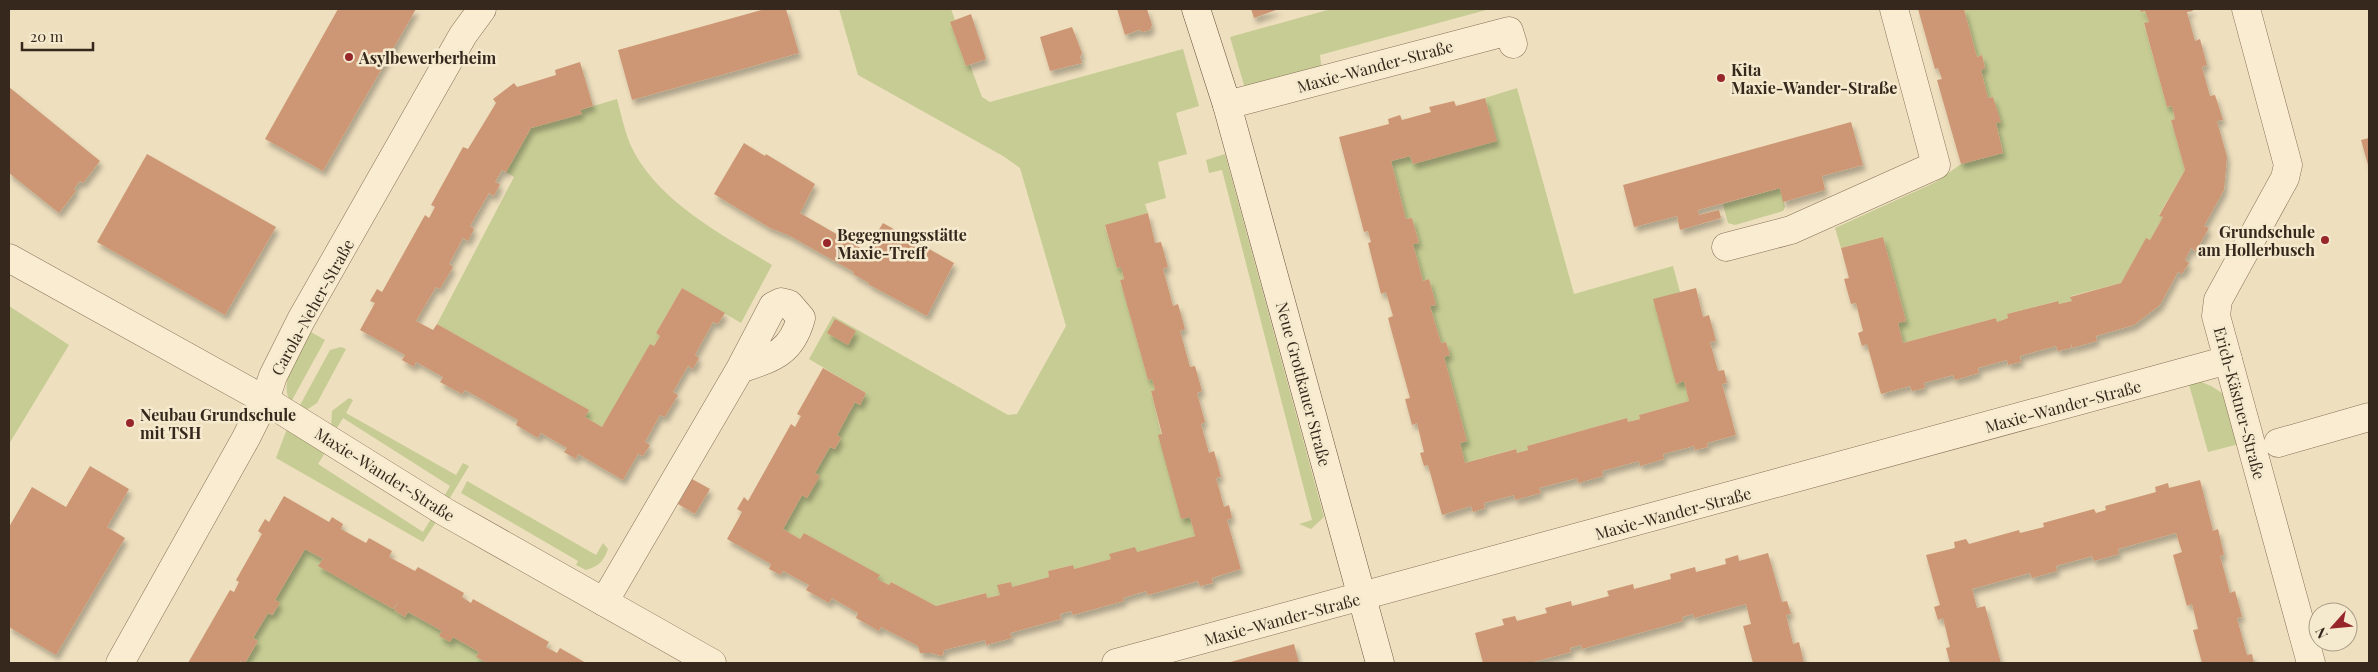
<svg xmlns="http://www.w3.org/2000/svg" width="2378" height="672" font-family="'Playfair Display',serif">
<style>
.green{fill:#c6cc93}
.building{fill:#cd9774;filter:url(#shadow)}
.lines{fill:none;stroke-linecap:round;stroke-linejoin:round}
.street-casing{stroke:#876f57;stroke-width:29}
.secondary-casing{stroke:#68503a;stroke-width:29}
.street{stroke:#f9ecd1;stroke-width:28}
.secondary{stroke:#f9ecd1;stroke-width:28}
.poi-dot{fill:#96262a;stroke:#f5e9ce;stroke-width:2}
.labels{text-anchor:middle;dominant-baseline:central;stroke-width:5;stroke-linejoin:round;paint-order:stroke}
.poi-label{font-size:16px;font-weight:bold;fill:#36281c;stroke:#f5e9ce;text-anchor:start}
.street-label{font-size:16px;fill:#36281c;stroke:#f5e9ce}
</style>
<defs>
<filter id="shadow"><feDropShadow dx="3" dy="5.5" stdDeviation="2.5" flood-color="#0004"/></filter>
</defs>
<rect width="100%" height="100%" fill="#eedfbe"/>
<g class="green">
<polygon points="839,9 951,9 955,20 950,22 966,66 970,65 982,97 990,102 1183,49 1199,106 1176,113 1187,154 1158,162 1166,198 1145,204 1148,213 1105,226 1117,268 1121,267 1124,279 1120,280 1148,380 1152,379 1155,390 1151,391 1181,519 1190,517 1195,536 1137,552 1110,555 1111,559 1074,569 1072,565 1048,571 1049,577 1012,587 1010,582 998,585 1000,595 987,598 985,593 936,606 891,582 889,585 877,579 879,575 804,533 800,539 783,529 802,495 807,498 819,476 815,473 830,447 835,449 841,438 837,435 855,402 860,405 866,393 809,359 833,316 1008,415 1017,414 1066,326 1020,168 1003,156 858,75"/>
<polygon points="1331,9 1490,9 1320,55 1322,72 1246,92 1230,37"/>
<polygon points="1964,9 2140,9 2142,12 2145,11 2149,22 2144,24 2167,107 2172,106 2175,119 2171,120 2185,170 2159,215 2163,217 2150,240 2146,239 2121,283 2071,296 2072,301 2059,304 2057,301 2007,314 2008,318 1997,322 1996,318 1903,343 1898,323 1906,321 1883,237 1841,248 1835,228 1936,182 1961,164 2003,153 1996,123 2000,121 1993,97 1988,98 1981,70 1985,68 1982,55 1977,57"/>
<polygon points="1517,88 1574,294 1673,266 1680,292 1676,384 1684,381 1689,401 1639,415 1640,419 1628,422 1627,418 1527,446 1528,450 1517,453 1515,449 1465,463 1460,443 1467,441 1444,357 1450,355 1446,342 1441,343 1430,306 1436,305 1429,279 1423,281 1413,244 1419,242 1412,218 1406,219 1391,161 1410,156 1413,164 1496,140 1485,98"/>
<path d="M617 99C621 114 624 129 630 144 656 201 721 234 772 265L741 323 682 288 656 333 660 336 654 346 602 427 585 417 588 410 437 324 514 177 506 172 531 128 581 113 580 110Z"/>
<polygon points="1225,154 1324,517 1311,529 1299,524 1312,520 1222,170 1209,173 1206,160"/>
<polygon points="1780,188 1785,207 1783,211 1735,225 1728,223 1723,204"/>
<polygon points="9,306 69,345 9,444"/>
<path d="M309 331 325 340 291 402C277 383 300 350 309 331Z"/>
<polygon points="341,347 346,349 317,403 305,411 299,407 330,350"/>
<polygon points="2197,380 2211,386 2225,395 2239,444 2208,452 2188,381"/>
<polygon points="349,398 353,400 346,413 456,475 463,463 469,466 448,501 443,498 450,486 343,418 335,431 331,428 332,411"/>
<polygon points="287,429 326,451 318,464 423,532 431,519 436,522 423,542 276,458"/>
<path d="M467 481 596 555 603 543 608 549C603 562 599 566 586 570L576 565 578 561 461 493Z"/>
<polygon points="305,549 323,559 319,566 393,609 396,605 394,610 405,617 408,612 442,631 439,636 453,637 479,652 476,657 487,663 245,663 258,641 253,638 268,613 273,615 279,603 275,600"/>
</g>
<g class="building">
<polygon points="338,9 416,9 323,171 265,139"/>
<polygon points="765,9 786,9 799,53 632,100 618,50"/>
<polygon points="1117,9 1147,9 1152,25 1150,30 1143,32 1139,30 1125,35"/>
<polygon points="1251,9 1279,9 1254,18"/>
<polygon points="1918,9 1964,9 1977,57 1982,55 1985,68 1981,70 1988,98 1993,97 2001,122 1996,123 2003,153 1961,164 1937,80 1942,79 1938,68 1935,69"/>
<polygon points="2140,9 2192,9 2193,11 2187,12 2195,41 2200,39 2207,65 2202,67 2210,96 2215,95 2223,120 2217,121 2227,157 2224,190 2204,226 2209,228 2196,251 2191,248 2185,260 2189,263 2182,274 2178,272 2160,305 2134,325 2096,336 2097,341 2072,348 2071,342 2071,348 2058,351 2056,346 2020,356 2021,362 2008,365 2007,360 1978,368 1979,373 1955,380 1953,375 1924,383 1925,388 1912,391 1910,386 1881,394 1867,344 1862,346 1858,333 1863,331 1856,303 1851,304 1844,279 1849,278 1841,248 1883,237 1906,321 1898,323 1903,343 1996,318 1997,322 2008,318 2007,314 2058,301 2059,304 2072,301 2070,297 2121,283 2146,238 2150,240 2163,217 2159,216 2185,170 2171,120 2175,119 2172,106 2167,107 2144,23 2149,22 2145,11 2141,12"/>
<polygon points="971,14 986,59 966,66 950,22"/>
<polygon points="1072,27 1082,53 1080,57 1082,63 1050,71 1040,37"/>
<polygon points="580,62 593,106 580,110 582,114 531,128 506,172 502,170 495,182 500,184 494,196 489,193 470,226 474,229 468,241 463,238 449,264 453,267 440,289 436,287 416,321 433,330 437,324 589,410 585,417 602,427 650,344 654,346 660,336 656,333 682,288 725,313 718,324 713,322 695,355 699,358 693,369 688,366 673,392 678,395 665,417 660,415 645,442 650,445 643,456 638,454 623,480 578,454 576,459 564,452 567,448 541,433 538,438 516,425 518,420 465,390 462,394 440,382 443,377 416,362 414,367 402,360 405,355 360,330 375,303 370,301 377,289 382,292 425,215 429,218 435,207 431,205 463,147 468,149 496,103 493,99 514,83 517,87 556,75 555,70"/>
<polygon points="9,87 100,161 83,183 80,181 74,189 76,191 59,213 9,173"/>
<polygon points="1485,98 1497,141 1413,164 1410,156 1391,161 1406,219 1412,218 1419,243 1413,244 1423,281 1429,279 1436,305 1430,306 1441,343 1446,342 1450,355 1444,357 1467,441 1460,443 1465,463 1516,449 1517,453 1528,450 1527,446 1627,418 1628,422 1640,419 1639,415 1689,401 1684,381 1676,384 1653,299 1696,288 1703,317 1709,315 1716,341 1710,342 1718,371 1724,370 1727,383 1722,384 1736,435 1707,443 1708,447 1695,450 1694,446 1663,454 1664,459 1640,466 1639,461 1602,471 1603,476 1578,483 1577,478 1539,488 1541,493 1515,500 1514,495 1484,503 1485,508 1473,512 1471,506 1442,515 1428,465 1424,466 1420,453 1424,452 1417,423 1412,425 1405,399 1410,398 1388,318 1393,316 1386,292 1381,294 1368,243 1371,242 1368,231 1364,232 1339,137 1389,124 1388,119 1400,115 1402,120 1431,112 1429,107 1454,101 1456,106"/>
<polygon points="1851,122 1863,165 1822,176 1825,190 1783,202 1780,188 1698,210 1699,215 1719,210 1721,218 1680,230 1677,216 1634,227 1623,185"/>
<polygon points="2369,138 2369,168 2361,140"/>
<polygon points="744,143 765,156 766,154 815,184 800,213 866,251 883,223 954,263 927,316 868,284 869,283 853,274 854,272 788,235 770,228 714,194"/>
<polygon points="147,154 276,227 225,315 97,242"/>
<polygon points="1148,213 1155,243 1161,242 1168,267 1163,269 1173,306 1178,304 1185,329 1180,331 1190,367 1195,366 1202,391 1197,393 1205,422 1201,424 1209,453 1214,451 1221,477 1216,478 1224,507 1229,505 1232,518 1227,520 1241,569 1212,578 1213,583 1200,586 1198,581 1148,595 1146,591 1123,598 1124,601 1073,615 1071,611 1060,614 1061,619 1010,633 1012,638 986,645 985,640 944,650 943,655 941,656 931,653 920,653 918,646 881,627 879,631 856,618 858,613 832,598 829,603 806,590 809,585 783,571 781,575 769,569 771,564 727,539 742,512 737,509 744,497 748,501 791,424 795,427 801,416 797,414 823,368 866,393 860,405 855,402 837,435 841,438 835,449 830,447 815,473 820,476 807,498 802,495 783,529 800,539 804,533 880,575 877,579 889,585 891,582 936,606 986,593 987,598 1000,595 997,585 1011,582 1012,587 1049,577 1048,571 1073,565 1074,569 1111,559 1109,554 1135,547 1137,552 1195,536 1190,517 1181,519 1158,435 1162,434 1151,391 1155,390 1152,379 1148,380 1120,280 1124,279 1121,267 1117,268 1105,225"/>
<polygon points="835,319 856,331 848,345 827,333"/>
<polygon points="90,466 129,489 107,527 125,538 56,655 9,627 9,527 32,487 66,507"/>
<polygon points="692,479 710,489 695,514 678,504"/>
<polygon points="2200,480 2213,531 2218,529 2224,555 2220,556 2230,593 2235,591 2242,617 2237,618 2247,655 2252,654 2254,663 2202,663 2193,630 2198,629 2192,604 2187,606 2173,555 2182,552 2176,533 2118,549 2119,554 2094,561 2092,556 2056,566 2057,571 2032,578 2030,573 1972,589 1977,608 1985,606 2001,663 1950,663 1946,648 1950,647 1943,618 1938,620 1934,607 1940,605 1926,555 1955,548 1954,542 1966,539 1969,544 2019,530 2020,533 2044,527 2043,523 2094,509 2096,513 2106,510 2105,506 2156,492 2155,487 2168,483 2169,488"/>
<polygon points="284,496 329,522 332,517 343,524 341,529 366,543 369,538 392,551 389,557 415,571 418,567 464,593 462,597 471,603 473,599 549,642 546,647 557,653 560,648 586,663 487,663 476,657 479,652 453,637 450,642 439,636 442,631 408,612 405,617 394,610 398,602 393,609 318,566 323,559 305,549 275,600 280,603 272,615 268,613 253,638 258,641 245,663 240,661 239,663 188,663 230,590 234,592 239,582 236,580 262,534 258,531 265,519 269,522"/>
<polygon points="1768,553 1782,602 1787,601 1791,614 1786,615 1793,644 1799,642 1804,663 1753,663 1743,626 1751,624 1746,604 1694,618 1693,614 1682,617 1683,621 1582,649 1581,645 1570,648 1571,652 1530,663 1483,663 1475,633 1504,625 1502,619 1515,616 1517,621 1547,613 1545,608 1571,601 1572,606 1609,596 1607,591 1633,584 1634,589 1671,579 1670,574 1695,567 1696,572 1726,564 1725,559 1738,555 1739,561"/>
<polygon points="1294,644 1299,663 1227,663"/>
</g>
<g class="lines">
<g class="street-casing">
<g id="street">
<polyline points="2246,9 2288,165 2285,178 2218,300 2216,316 2311,663"/>
<polyline points="1227,105 1509,31 1513,44"/>
<polyline points="1726,247 1791,230 1936,165 1894,9"/>
<polyline points="9,258 265,400 445,512 712,663"/>
<polyline points="2278,443 2369,417"/>
<path d="M604 602 740 369C772 358 791 354 801 318L789 304 781 302 773 306 740 369"/>
<polyline points="120,663 246,438 265,400 273,376 301,320 463,35 482,9"/>
<polyline points="1116,663 2228,360"/>
</g>
</g>
<g class="secondary-casing">
<polyline id="secondary" points="1196,9 1227,105 1380,663"/>
</g>
<use href="#street" class="street"/>
<use href="#secondary" class="secondary"/>
</g>
<g class="poi-dot">
<circle cx="349" cy="57" r="5"/>
<circle cx="1721" cy="78" r="5"/>
<circle cx="2325" cy="240" r="5"/>
<circle cx="827" cy="243" r="5"/>
<circle cx="130" cy="423" r="5"/>
</g>
<g class="labels">
<g class="poi-label">
<text x="359" y="57">Asylbewerberheim</text>
<text x="1731" y="69">Kita<tspan x="1731" dy="18">Maxie-Wander-Straße</tspan></text>
<text x="2315" y="231" text-anchor="end">Grundschule<tspan x="2315" dy="18">am Hollerbusch</tspan></text>
<text x="837" y="234">Begegnungsstätte<tspan x="837" dy="18">Maxie-Treff</tspan></text>
<text x="140" y="414">Neubau Grundschule<tspan x="140" dy="18">mit TSH</tspan></text>
</g>
<g class="street-label">
<text transform="translate(1375 66) rotate(-15)">Maxie-Wander-Straße</text>
<text transform="translate(312 307) rotate(-61)">Carola-Neher-Straße</text>
<text transform="translate(1304 384) rotate(75)">Neue Grottkauer Straße</text>
<text transform="translate(2240 403) rotate(75)">Erich-Kästner-Straße</text>
<text transform="translate(2063 406) rotate(-15)">Maxie-Wander-Straße</text>
<text transform="translate(385 474) rotate(32)">Maxie-Wander-Straße</text>
<text transform="translate(1673 513) rotate(-15)">Maxie-Wander-Straße</text>
<text transform="translate(1282 619) rotate(-15)">Maxie-Wander-Straße</text>
</g>
</g>
<rect width="2378" height="672" fill="none" stroke="#36281c" stroke-width="20"/>
<g transform="translate(2333 627) rotate(243)"><circle r="24" fill="#f5e9ce" stroke="#a99c87"/>
<path d="M0-4L9 19L0 12L-9 19Z" fill="#96262a"/>
<text y="-8" font-size="14" font-weight="bold" text-anchor="middle" fill="#36281c">N</text>
</g>
<path d="M22 42v8h71v-8" fill="none" stroke="#36281c" stroke-width="2.5"/>
<text x="30" y="42" font-size="15" fill="#36281c" stroke="#f5e9ce" stroke-width="4" paint-order="stroke">20 m</text>
</svg>
